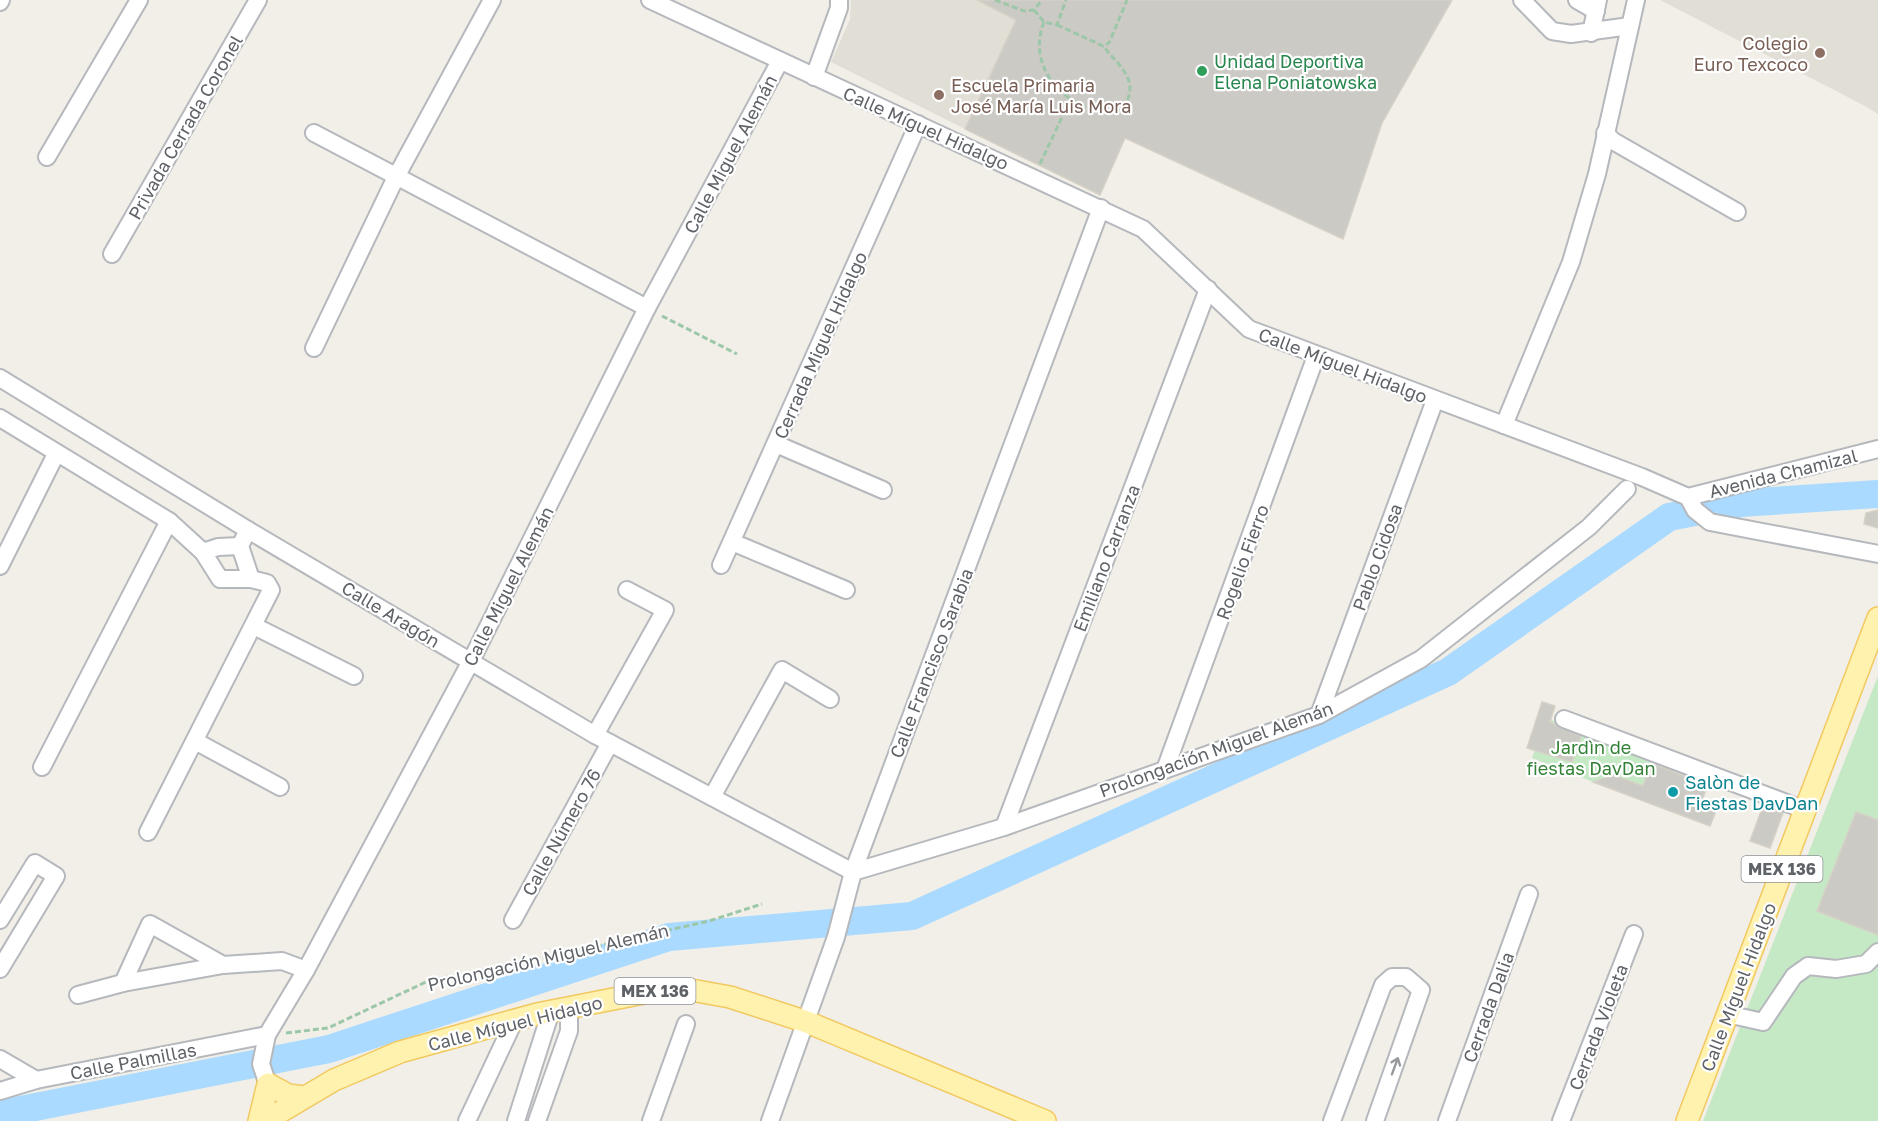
<svg xmlns="http://www.w3.org/2000/svg" width="1878" height="1121" font-family="'Golos Text',sans-serif">
<style>
.education{fill:#e1ded6}
.green{fill:#c5e8c5}
.lines{fill:none;stroke-linecap:round;stroke-linejoin:round}
.river{stroke:#aadaff;stroke-width:28}
.building{fill:#cccac5;stroke:#d6d1c6;stroke-width:1.5}
.minor-casing{stroke:#b5b8bc;stroke-width:20}
.major-casing{stroke:#f2c960;stroke-width:24}
.path{stroke:#9cc7a9;stroke-width:3;stroke-dasharray:6 3;stroke-linecap:butt}
.minor{stroke:#fff;stroke-width:16}
.major{stroke:#fff2af;stroke-width:21}
.oneway{stroke:#979a9d}
.education-dot{fill:#8d6e63;stroke:#fff;stroke-width:2}
.leisure-dot{fill:#2e9e5b;stroke:#fff;stroke-width:2}
.culture-dot{fill:#0f9aa8;stroke:#fff;stroke-width:2}
.labels{text-anchor:middle;dominant-baseline:central;stroke-width:4.5;stroke-linejoin:round;paint-order:stroke}
.shield{fill:#fff;stroke:#8f9295;stroke-width:1.5}
.shield-label{font-size:16px;font-weight:bold;fill:#5f6368}
.education-label{font-size:18px;fill:#785e54;stroke:#fff;text-anchor:end}
.leisure-label{font-size:18px;fill:#27864d;stroke:#fff;text-anchor:start}
.street-label{font-size:18px;fill:#5f6368;stroke:#fff}
.park-label{font-size:18px;fill:#348238;stroke:#fff}
.culture-label{font-size:18px;fill:#0d838f;stroke:#fff;text-anchor:start}
</style>
<rect width="100%" height="100%" fill="#f1efe8"/>
<g class="education">
<polygon points="851,0 977,0 1016,20 965,129 831,62 850,19"/>
<polygon points="1660,0 1878,0 1878,114 1865,106"/>
</g>
<g class="green">
<polygon points="1878,676 1878,1121 1703,1121"/>
<polygon points="1546,718 1653,758 1643,786 1613,775 1604,778 1601,785 1532,758"/>
</g>
<g class="lines">
<polyline class="river" points="0,1114 329,1049 669,937 912,916 1448,672 1669,517 1741,503 1878,494"/>
</g>
<g class="building">
<polygon points="977,0 1452,0 1382,123 1343,239 1125,138 1100,195 965,129 1016,20"/>
<polygon points="1878,510 1878,528 1864,524 1866,513"/>
<polygon points="1542,702 1555,706 1550,722 1581,736 1572,762 1527,748"/>
<polygon points="1651,763 1708,785 1702,800 1718,806 1710,826 1593,782 1613,775 1643,786"/>
<polygon points="1763,806 1783,813 1770,848 1750,841"/>
<polygon points="1856,812 1878,820 1878,935 1817,911"/>
</g>
<g class="lines">
<g class="minor-casing">
<g id="minor">
<polyline points="650,0 1143,229 1249,329 1642,477 1688,497 1695,510 1710,522 1878,554"/>
<polyline points="1522,0 1552,31 1571,34 1630,26"/>
<polyline points="1577,0 1596,11"/>
<polyline points="0,2 1,0"/>
<polyline points="1591,33 1598,0"/>
<polyline points="814,77 839,8 839,0"/>
<polyline points="314,133 647,308"/>
<polyline points="1605,133 1613,141 1737,212"/>
<polyline points="47,157 139,0"/>
<polyline points="112,254 258,0"/>
<polyline points="314,348 396,177 492,0"/>
<polyline points="0,378 248,530 595,735 853,872 1004,827 1319,715 1421,659 1589,527 1627,489"/>
<polyline points="0,418 169,521 203,552 220,579 251,579 267,583 271,590 148,832"/>
<polyline points="1504,425 1571,262 1597,174 1636,0"/>
<polyline points="776,444 883,490"/>
<polyline points="1688,497 1878,449"/>
<polyline points="248,530 240,546 251,579"/>
<polyline points="732,542 846,590"/>
<polyline points="203,552 218,547 240,546"/>
<polyline points="721,565 918,124"/>
<polyline points="0,566 56,454"/>
<polyline points="254,626 354,676"/>
<polyline points="1319,715 1435,400"/>
<polyline points="1564,719 1805,810"/>
<polyline points="595,735 665,610 627,590"/>
<polyline points="195,741 280,787"/>
<polyline points="42,767 169,521"/>
<polyline points="1166,767 1316,356"/>
<polyline points="712,797 782,670 830,699"/>
<polyline points="1004,827 1208,289"/>
<polyline points="0,920 35,863 56,876 0,969"/>
<polyline points="513,920 610,743"/>
<polyline points="123,983 150,924 223,965"/>
<polyline points="78,995 123,983 223,965 282,961 306,970"/>
<polyline points="1727,1014 1763,1022 1794,976 1808,966 1836,969 1866,964 1878,952"/>
<polyline points="0,1059 36,1080"/>
<polyline points="0,1091 36,1080 267,1035"/>
<polyline points="271,1094 261,1064 267,1035 306,970 471,661 647,308 780,61"/>
<polyline points="467,1121 515,1019"/>
<polyline points="516,1121 551,1011"/>
<polyline points="537,1121 569,1031 569,1007"/>
<polyline points="651,1121 686,1024"/>
<polyline points="770,1121 836,937 853,872 1101,208"/>
<polyline points="1332,1121 1383,985 1392,977 1406,977 1421,990 1375,1121"/>
<polyline points="1447,1121 1529,894"/>
<polyline points="1561,1121 1634,934"/>
</g>
</g>
<g class="major-casing">
<g id="major">
<polyline points="259,1121 268,1084 288,1095 304,1097"/>
<polyline points="265,1121 334,1080 400,1052 537,1014 659,990 691,990 730,997 807,1022 1045,1121"/>
<polyline points="1687,1121 1878,618"/>
</g>
</g>
<g class="path">
<polyline points="995,0 1024,11 1034,10 1042,0"/>
<polyline points="1034,10 1044,22 1057,25 1066,0"/>
<path d="M1044 22C1024 70 1072 118 1121 110 1143 82 1120 67 1103 46"/>
<polyline points="1057,25 1103,46 1109,43 1127,0"/>
<polyline points="1040,164 1071,98"/>
<polyline points="662,316 737,354"/>
<polyline points="286,1033 328,1028 428,981 549,957 709,921 762,904"/>
</g>
<use href="#minor" class="minor"/>
<use href="#major" class="major"/>
</g>
<defs><path id="oneway-shaft" d="M-6 0H5M1.5-3L5.5 0L1.5 3" fill="none" stroke-width="1.6" stroke-linecap="round" stroke-linejoin="round" transform="scale(1.5)"/></defs>
<use class="oneway" href="#oneway-shaft" transform="translate(1395 1066) rotate(-70)"/>
<g class="education-dot">
<circle cx="1820" cy="53" r="6"/>
<circle cx="939" cy="95" r="6"/>
</g>
<circle class="leisure-dot" cx="1202" cy="71" r="6"/>
<circle class="culture-dot" cx="1673" cy="792" r="6"/>
<g class="labels">
<g class="shield">
<rect x="1741.5" y="856" width="81" height="26" rx="4.5"/>
<rect x="614.5" y="978" width="81" height="26" rx="4.5"/>
</g>
<g class="shield-label">
<text x="1782" y="869">MEX 136</text>
<text x="655" y="991">MEX 136</text>
</g>
<g class="education-label">
<text x="1808" y="43">Colegio<tspan x="1808" dy="21">Euro Texcoco</tspan></text>
<text x="951" y="85" text-anchor="start">Escuela Primaria<tspan x="951" dy="21">José María Luis Mora</tspan></text>
</g>
<g class="leisure-label">
<text x="1214" y="61">Unidad Deportiva<tspan x="1214" dy="21">Elena Poniatowska</tspan></text>
</g>
<g class="street-label">
<text transform="translate(185 127) rotate(-60)">Privada Cerrada Coronel</text>
<text transform="translate(926 128) rotate(24)">Calle Míguel Hidalgo</text>
<text transform="translate(730 154) rotate(-62)">Calle Miguel Alemán</text>
<text transform="translate(820 345) rotate(-66)">Cerrada Miguel Hidalgo</text>
<text transform="translate(1343 365) rotate(21)">Calle Míguel Hidalgo</text>
<text transform="translate(1783 473) rotate(-14)">Avenida Chamizal</text>
<text transform="translate(1377 557) rotate(-70)">Pablo Cidosa</text>
<text transform="translate(1106 558) rotate(-69)">Emiliano Carranza</text>
<text transform="translate(1242 562) rotate(-70)">Rogelio Fierro</text>
<text transform="translate(508 586) rotate(-63)">Calle Miguel Alemán</text>
<text transform="translate(391 614) rotate(31)">Calle Aragón</text>
<text transform="translate(931 663) rotate(-69)">Calle Francisco Sarabia</text>
<text transform="translate(1216 749) rotate(-20)">Prolongación Miguel Alemán</text>
<text transform="translate(561 832) rotate(-61)">Calle Número 76</text>
<text transform="translate(548 957) rotate(-13)">Prolongación Miguel Alemán</text>
<text transform="translate(1738 987) rotate(-69)">Calle Míguel Hidalgo</text>
<text transform="translate(1488 1007) rotate(-70)">Cerrada Dalia</text>
<text transform="translate(515 1023) rotate(-14)">Calle Míguel Hidalgo</text>
<text transform="translate(1598 1027) rotate(-69)">Cerrada Violeta</text>
<text transform="translate(133 1061) rotate(-11)">Calle Palmillas</text>
</g>
<g class="park-label">
<text x="1591" y="747">Jardìn de<tspan x="1591" dy="21">fiestas DavDan</tspan></text>
</g>
<g class="culture-label">
<text x="1685" y="782">Salòn de<tspan x="1685" dy="21">Fiestas DavDan</tspan></text>
</g>
</g>
</svg>
